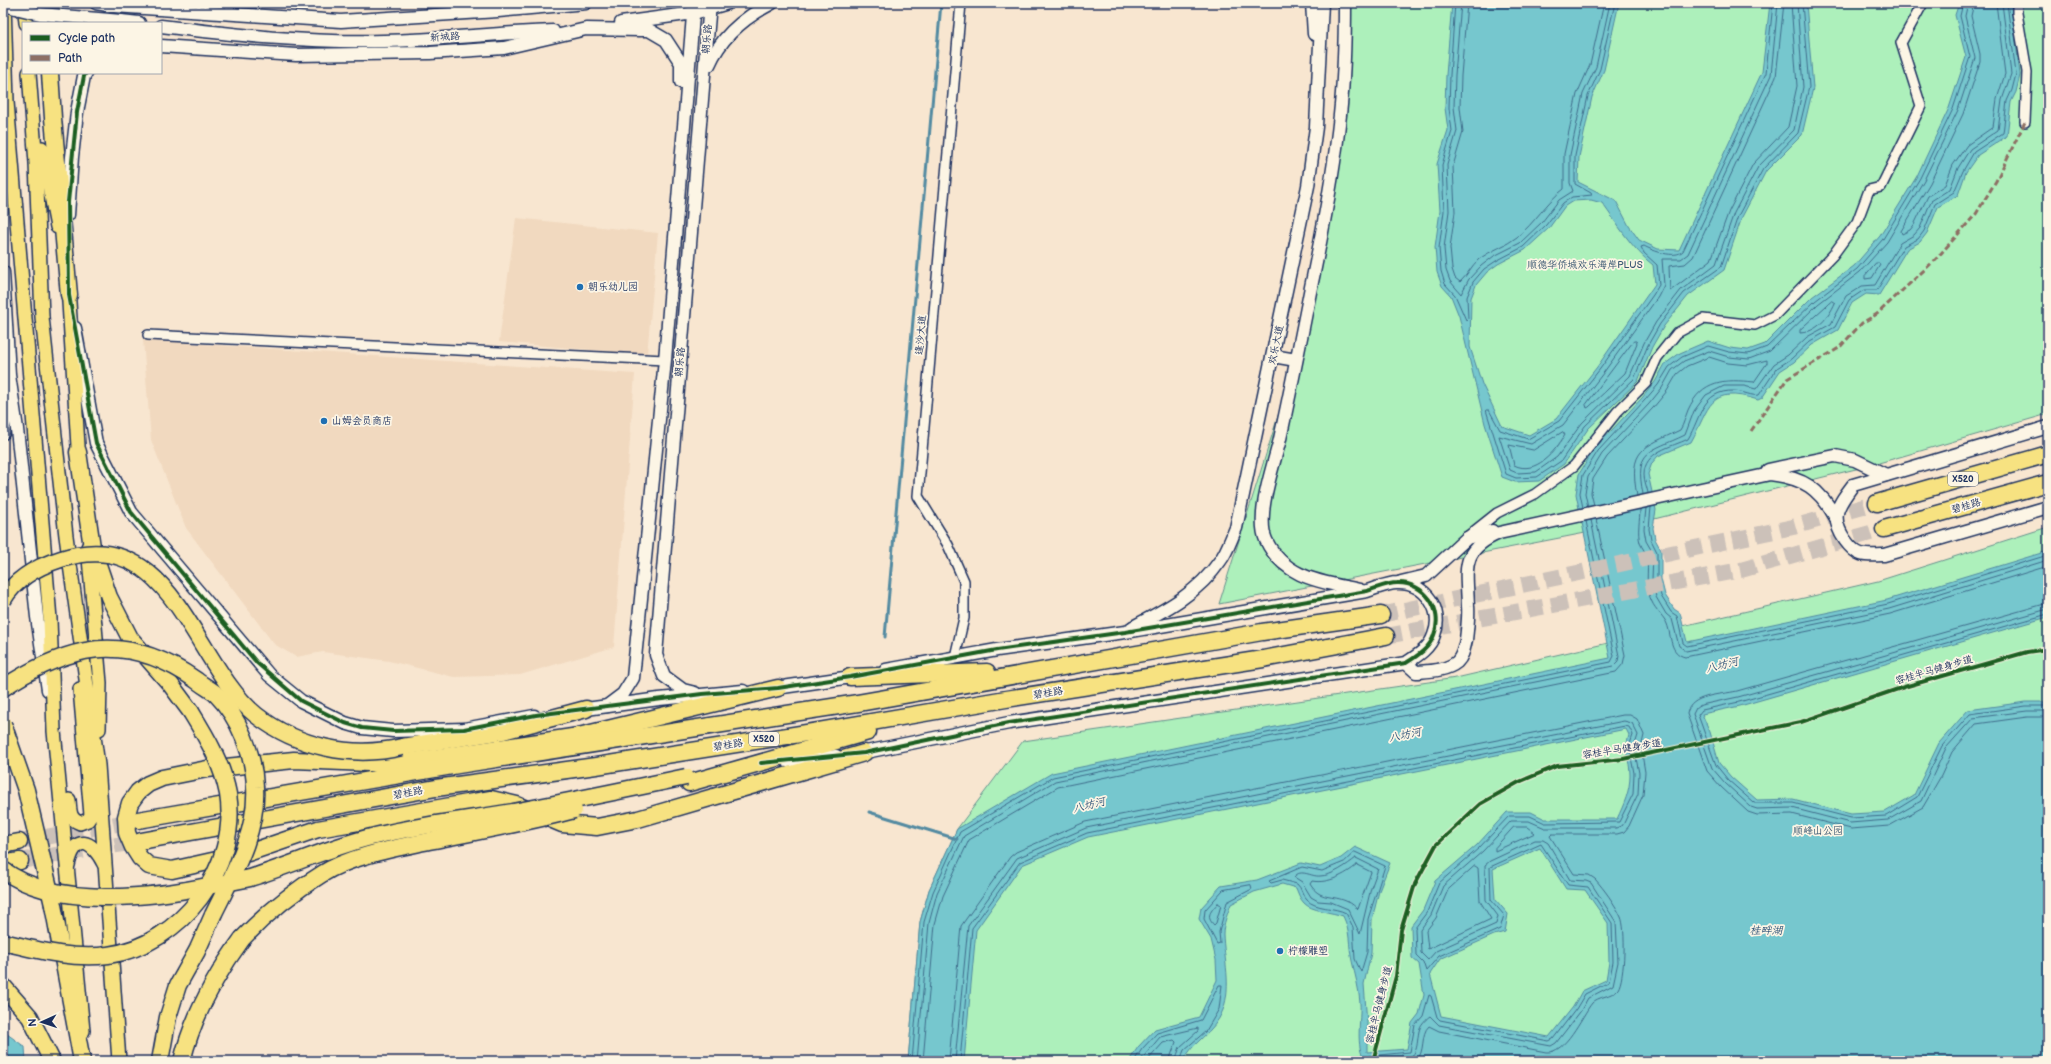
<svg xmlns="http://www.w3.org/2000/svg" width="2051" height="1064" font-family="'Balsamiq Sans','LXGW WenKai TC',sans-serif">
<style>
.built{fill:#f1d9bf}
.green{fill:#adf0bb;stroke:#64908c}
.water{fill:#76c7ce;stroke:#528aa1;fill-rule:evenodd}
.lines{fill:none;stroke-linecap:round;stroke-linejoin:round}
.shore{stroke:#3f6c8b;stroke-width:1}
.stream{stroke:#528aa1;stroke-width:3}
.highway-tunnel{stroke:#ccc1b9;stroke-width:16;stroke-dasharray:16 8;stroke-linecap:butt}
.street-casing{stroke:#1b2f5e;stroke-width:12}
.secondary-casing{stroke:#1b2f5e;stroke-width:15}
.primary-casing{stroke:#1b2f5e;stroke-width:16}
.highway-casing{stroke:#1b2f5e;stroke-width:19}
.street{stroke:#fcf5e5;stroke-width:9}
.secondary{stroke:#fcf5e5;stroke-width:12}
.primary{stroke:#f7e281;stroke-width:13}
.highway{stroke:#f7e281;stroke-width:16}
.secondary-bridge-casing{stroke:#1b2f5e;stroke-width:15;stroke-linecap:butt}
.highway-bridge-casing{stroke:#1b2f5e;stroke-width:19;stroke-linecap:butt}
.secondary-bridge{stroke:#fcf5e5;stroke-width:12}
.highway-bridge{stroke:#f7e281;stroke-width:16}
.quiet{stroke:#8d6e63;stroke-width:3;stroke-dasharray:6 3;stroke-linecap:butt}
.cycleway-casing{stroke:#fcf5e5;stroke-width:6}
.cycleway{stroke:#1b5e20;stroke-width:4}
.poi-dot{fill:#1f6fb2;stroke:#fcf5e5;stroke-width:1.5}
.labels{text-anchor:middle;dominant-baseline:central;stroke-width:3.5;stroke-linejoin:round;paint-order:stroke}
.shield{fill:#fcf5e5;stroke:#5e6a86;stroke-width:1}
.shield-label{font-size:9px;font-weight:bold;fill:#1b2f5e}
.street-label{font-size:10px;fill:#1b2f5e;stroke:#fcf5e5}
.park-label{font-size:10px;fill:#385671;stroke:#fcf5e5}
.poi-label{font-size:10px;fill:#1b2f5e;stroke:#fcf5e5;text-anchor:start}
.water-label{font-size:11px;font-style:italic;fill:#32557a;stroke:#fcf5e5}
</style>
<rect width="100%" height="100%" fill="#f8e6d0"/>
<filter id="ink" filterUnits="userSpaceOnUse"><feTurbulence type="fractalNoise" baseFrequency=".025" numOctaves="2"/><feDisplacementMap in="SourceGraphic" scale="8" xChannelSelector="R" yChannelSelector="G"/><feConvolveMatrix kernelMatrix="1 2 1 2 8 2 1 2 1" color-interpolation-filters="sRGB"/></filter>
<g filter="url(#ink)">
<g class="built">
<polygon points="516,218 658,233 647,355 499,342"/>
<polygon points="143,340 635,374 614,647 520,675 454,677 389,661 323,652 296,657 274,644 186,528 151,440"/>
</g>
<g class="green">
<polygon points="1349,3 2048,3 2048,414 1872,465 1642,522 1219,604 1311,311"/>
<polygon points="2048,527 2048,1061 908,1061 920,922 929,890 957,829 1023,741 1456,678 1878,581"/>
</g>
<g class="water">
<path d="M1452 3H1619L1604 70 1592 97 1579 157 1578 182 1616 201 1629 226 1639 240 1658 249 1679 250 1762 72 1770 3H1806L1813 88 1802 135 1766 171 1742 217 1724 270 1688 296 1664 326 1652 347 1638 381 1588 429 1564 464 1539 481 1515 482 1502 477 1485 424 1459 316 1451 296 1442 286 1437 272 1435 247 1440 211 1437 164 1448 130 1445 108 1446 75ZM1591 200 1602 203C1618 225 1632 249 1653 265L1655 284 1597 367 1556 419 1529 435 1502 426 1482 384 1470 347 1471 298 1476 285 1487 272 1498 264 1525 250 1549 228 1565 206 1573 201Z"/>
<path d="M1959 3H2011L2020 75 2016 92 2011 102 2007 136 1978 155 1966 172 1958 195 1938 207 1927 233 1920 242 1907 249 1879 295 1866 294 1852 303 1838 330 1812 345 1794 362 1780 371 1762 398 1758 400C1708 384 1710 408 1691 442L1658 456 1652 463 1648 474 1656 510 1653 528 1655 539 1661 550V579L1665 595 1674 609 1680 613 1687 642 1887 600 2048 551V617L1740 706 1702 714 1710 732 1719 763 1731 777 1757 800 1793 799 1851 814 1885 812 1914 795 1939 743 1968 710 2026 702H2048V1061H1404L1390 1059 1365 1061C1355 1046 1361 1021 1360 1003 1359 988 1355 975 1352 961 1348 943 1351 933 1343 916 1332 912 1311 911 1304 903 1300 899 1298 893 1296 888L1282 884 1254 892 1231 904C1228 913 1223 924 1223 934 1224 960 1232 985 1223 1010 1215 1033 1190 1043 1184 1061H1129L1138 1047 1155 1029 1199 1017 1217 980 1216 960 1211 939 1199 919 1201 908 1221 886 1257 880 1301 863 1320 867 1341 858 1355 847 1390 863 1379 891 1372 920 1371 953 1364 984 1367 1023V1052L1407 1049 1412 1023 1419 1014 1424 995 1419 964 1412 958 1411 926 1423 910 1435 881 1477 845 1507 812H1531L1545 819H1617C1624 804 1630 791 1630 775 1630 758 1623 755 1629 735L1626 729 1088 837 1022 865 976 930 964 1061H908L920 922 929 890 957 829 1052 773 1610 658 1576 494 1579 474 1595 448 1642 398 1655 382 1665 364 1680 353 1708 341 1730 348 1748 350 1765 344 1812 297 1854 266 1880 236 1917 176 1949 108 1966 57 1955 15ZM1540 848 1566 889 1585 890 1608 923 1609 962 1606 980 1582 991 1573 1007 1549 1037 1441 1016 1430 974 1440 959 1494 935 1505 932 1508 914 1495 899 1493 869Z"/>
<polygon points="3,1031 25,1047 26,1061 3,1060"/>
</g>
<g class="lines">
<g class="shore">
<polyline points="1455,3 1450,75 1449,108 1452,131 1442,165 1444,211 1439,248 1441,271 1445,284 1455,295 1466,320 1468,318 1467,297 1473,282 1484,269 1496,261 1523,247 1546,225 1563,203 1572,197 1592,195 1591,193 1575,184 1575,156 1588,96 1600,69 1615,3"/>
<polyline points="1461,3 1455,75 1454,107 1457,131 1447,165 1449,211 1444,248 1446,270 1450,281 1461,294 1469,279 1481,266 1494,256 1520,243 1542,222 1559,200 1573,191 1570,183 1570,155 1583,94 1596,67 1610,3"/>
<path d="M1467 3 1461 76 1460 107 1463 132 1453 166 1455 212 1450 248 1452 269 1455 278 1460 282C1467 276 1471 266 1479 259 1491 250 1506 246 1517 237 1535 223 1546 202 1564 189V154L1577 94 1590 65 1604 3"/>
<path d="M1773 3 1766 73 1683 251C1675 259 1653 251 1644 246L1641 247 1644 253 1657 265 1659 285 1653 295 1600 369 1559 421 1528 439 1500 430 1489 410H1486L1506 474 1516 478 1537 477 1561 461 1585 426 1634 379 1648 345 1660 324 1684 293 1721 267 1738 216 1763 169 1798 133 1809 87 1802 3"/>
<polyline points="1778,3 1771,75 1688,254 1681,259 1662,259 1664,285 1658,297 1604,372 1563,425 1531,444 1499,436 1510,470 1517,473 1536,472 1557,457 1582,423 1630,376 1644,343 1656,322 1681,290 1716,264 1734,213 1758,167 1794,130 1803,87 1797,3"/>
<polyline points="1784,3 1776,77 1693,257 1685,264 1669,266 1670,291 1711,260 1729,211 1753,164 1788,127 1797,86 1791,3"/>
<polyline points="1974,3 1971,16 1980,54 1980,62 1963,114 1930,183 1901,231 1902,234 1910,230 1914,225 1928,196 1945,185 1953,165 1967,145 1993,127 1997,99 2005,74 1996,3"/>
<polygon points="1876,263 1879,263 1880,265 1872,278 1865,279 1865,276"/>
<path d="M1832 301 1835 303C1829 317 1817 332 1800 333V330Z"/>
<polygon points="1634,341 1636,341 1637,343 1625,373 1589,407 1587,408 1586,405"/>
<path d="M1563 432 1565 435C1555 451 1536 476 1514 465L1509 445 1533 450Z"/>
<path d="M1648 493C1647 487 1644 481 1644 475 1644 451 1672 447 1688 439 1701 417 1702 390 1734 391 1742 391 1753 397 1759 395L1777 368 1791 359 1810 341 1835 327 1849 300 1864 290H1877L1904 246 1918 239 1924 231 1935 204 1954 192 1963 171 1974 152 2003 133 2007 101 2012 90 2016 74 2007 3"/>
<path d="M1643 494C1634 449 1650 452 1685 435L1694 411 1706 395 1724 386H1744L1756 389 1774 364 1788 355 1807 337 1831 324 1846 296 1862 286 1875 285 1900 243 1914 235 1920 228 1931 201 1950 189 1958 168 1970 149 1998 130 2002 100 2011 74 2002 3"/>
<path d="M1594 505 1591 493 1593 479 1607 457 1653 408 1667 391 1677 374 1687 366 1709 357 1728 363 1747 365 1767 360V363L1754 382C1725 379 1702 379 1688 410 1685 417 1684 424 1680 430 1643 448 1628 448 1637 496"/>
<polyline points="1588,507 1585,493 1588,477 1602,454 1649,404 1662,388 1672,370 1684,361 1709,351 1729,357 1749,359 1770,351 1818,304 1860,272 1887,242 1924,180 1958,110 1975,58 1965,16 1968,3"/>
<polyline points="1651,507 1649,529 1651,540 1657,552 1657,579 1661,596 1671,612 1677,616 1683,643 1687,646 1888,604 2048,555"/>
<polyline points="1583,508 1580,493 1583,475 1598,451 1645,400 1658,385 1669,367 1682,357 1708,346 1729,352 1748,354 1767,347 1815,301 1857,269 1883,239 1920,178 1953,109 1970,57 1960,16 1963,3"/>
<polyline points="1646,508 1644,529 1646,541 1653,553 1652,580 1656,597 1666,614 1672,619 1679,646 1686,651 1889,609 2048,560"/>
<path d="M1640 509C1640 521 1637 531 1640 543 1642 548 1646 552 1647 557 1649 572 1644 587 1652 602 1655 609 1665 618 1667 624 1672 637 1669 653 1685 657L1890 614 2048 566"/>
<path d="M2048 603 1737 691C1721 695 1690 694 1687 714L1707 771 1721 787 1748 812 1757 815 1792 814 1851 829 1889 826 1923 807 1941 776 1952 752 1976 724 2027 717H2048"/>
<polyline points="2048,609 1738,697 1701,705 1696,708 1693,714 1712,768 1725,783 1751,807 1757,809 1792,808 1850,823 1888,820 1921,801 1946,748 1973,718 2027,711 2048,711"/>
<polyline points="2048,614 1739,702 1702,710 1698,715 1716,765 1728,780 1754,803 1793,803 1851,818 1886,816 1917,797 1942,746 1970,714 2026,706 2048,706"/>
<polygon points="1514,827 1527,827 1535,833 1495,851 1495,848"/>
<path d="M1355 852 1385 866 1368 919 1367 952 1361 972 1355 959 1353 927 1346 913C1335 907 1315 909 1307 900 1302 896 1302 888 1297 884L1282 880 1271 883 1269 881 1302 867 1322 871 1344 862Z"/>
<path d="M1356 858 1378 869 1371 888 1360 934 1348 909 1331 902 1318 901 1311 897 1302 882 1294 877C1301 868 1311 877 1320 876 1332 876 1347 865 1356 858Z"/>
<path d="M1357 865 1371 872 1358 909C1355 907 1352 903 1348 902 1332 894 1320 901 1310 884L1312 881C1328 884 1345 875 1357 865Z"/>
<polygon points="1475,866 1478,868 1480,901 1491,919 1428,949 1426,931 1436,918 1448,890"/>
<polygon points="1251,885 1252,889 1227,902 1219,932 1220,943 1217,944 1204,919 1205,910 1223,890"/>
<path d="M1218 903 1221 905 1216 923 1214 925C1205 916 1211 911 1218 903Z"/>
<polyline points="912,1061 924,922 933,892 960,832 1053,777 1611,662 1614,656 1586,521"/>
<polyline points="917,1061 929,923 937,893 964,836 1055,781 1613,666 1618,661 1619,656 1591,520"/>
<polyline points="923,1061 935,924 943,896 969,840 1058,787 1616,672 1623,664 1625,655 1596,519"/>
<path d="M949 1061 961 926 1010 857 1016 852 1085 822 1623 715H1630L1637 719 1644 735 1641 748 1645 772 1643 795 1629 826 1624 832 1617 834H1552L1550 836 1574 874 1589 875 1595 879C1604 889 1615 904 1621 917 1626 928 1625 978 1618 989 1612 997 1598 996 1592 1003 1581 1017 1566 1054 1546 1052L1439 1031 1429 1026C1420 1034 1426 1052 1416 1061"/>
<path d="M955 1061 968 926 1017 858 1086 828 1624 721 1632 723 1638 735 1634 748 1639 773 1638 794 1623 825 1616 828H1545L1529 821H1511L1483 851 1443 886 1431 915 1420 930 1421 953 1428 960 1436 951 1496 924 1498 916 1486 900 1485 865 1490 861 1535 840H1543L1548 843 1570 880 1586 881 1591 883 1616 922 1618 962 1613 985 1588 998 1580 1012 1556 1043 1551 1046 1439 1025 1430 1016C1427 1018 1421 1024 1420 1028 1416 1038 1420 1055 1407 1058L1373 1061"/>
<polyline points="960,1061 972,928 1020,862 1087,833 1625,726 1629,727 1633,735 1629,747 1634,773 1633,794 1619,822 1545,823 1530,816 1509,816 1479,848 1439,883 1427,912 1415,928 1416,955 1423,962 1426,971 1439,956 1500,929 1504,915 1491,900 1490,867 1541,844 1568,885 1588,887 1612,923 1613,962 1609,982 1585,994 1576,1009 1553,1039 1549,1041 1440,1020 1437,1017 1431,996 1429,995 1423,1016 1415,1025 1410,1052 1369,1056 1368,1061"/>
<polyline points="1134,1061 1142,1049 1157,1033 1201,1020 1219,985 1222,985 1219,1009 1206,1031 1184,1050 1180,1061"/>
<polyline points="1140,1061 1160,1037 1198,1028 1198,1031 1180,1047 1175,1061"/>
<polyline points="1147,1061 1163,1043 1174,1040 1176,1042 1169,1061"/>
</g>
<g class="stream">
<polyline points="885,637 941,3"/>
<polyline points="869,812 957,839"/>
</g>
<g class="highway-tunnel">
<polyline points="1381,615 1793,527 1877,503"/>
<polyline points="1386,636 1741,570 1884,529"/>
<polyline points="19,842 138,820"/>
<polyline points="20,861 141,841"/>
</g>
<g class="street-casing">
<g id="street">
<polyline points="2017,3 2017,13 2027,72 2025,122"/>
<polyline points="148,335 665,360"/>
<polyline points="1468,536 1497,513 1535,494 1574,466 1617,412 1646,383 1657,358 1677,333 1703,319 1755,325 1775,315 1833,255 1857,222 1869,190 1881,187 1921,106 1901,43 1923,3"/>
<polyline points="955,657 964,618 964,581 948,545 918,496 961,3"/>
</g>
</g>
<g class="secondary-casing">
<g id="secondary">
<polyline points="96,3 114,6 341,21 498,11 586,3"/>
<polyline points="1312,3 1314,34"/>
<path d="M1345 3C1345 40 1344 78 1340 115 1334 173 1323 230 1311 287 1301 338 1291 389 1280 439 1274 465 1255 515 1266 540 1284 579 1323 582 1360 590"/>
<polyline points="121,21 139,23"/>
<polyline points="621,23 694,13 728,3"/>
<path d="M161 26C235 35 309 43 384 41 440 40 497 33 553 31"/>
<polyline points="161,46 296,55 430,53 504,48 586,29 640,30 649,30 666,40 681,63 681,82"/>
<path d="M709 65C721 36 745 17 772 3"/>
<polyline points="68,215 72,157 77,112 84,76 86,73"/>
<polyline points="3,272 9,375 17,429 37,617 48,690"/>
<polyline points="75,328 96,443 131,512 269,675 301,701 345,723 362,728 393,731 464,729 534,716"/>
<polyline points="1273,356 1296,360"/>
<path d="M2048 427 1853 485C1838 505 1829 517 1845 540 1857 557 1864 556 1884 555L2048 507"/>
<polyline points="3,433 8,392"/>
<polyline points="1768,470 1835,456 1855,460 1886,475"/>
<polyline points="1401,582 1426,576 1467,538 1492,531"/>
<path d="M1133 627C1167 609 1198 593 1220 561 1227 552 1231 539 1236 528L1308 186 1316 127 1322 3"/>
<path d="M1406 663 1416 672C1429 671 1446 671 1457 662 1463 656 1464 648 1466 640 1467 629 1469 618 1468 606 1467 570 1459 550 1499 533L1770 474C1804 478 1819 488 1836 518"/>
<polyline points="769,689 858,676"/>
<polyline points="695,693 683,690 664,676 656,655 710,3"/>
<polyline points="607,706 623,694 633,678 665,360 694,3"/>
<polyline points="579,710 659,699 743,691"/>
<path d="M856 754 1009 723 1406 663C1417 656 1430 648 1434 635 1444 610 1425 582 1397 583 1388 583 1377 588 1367 591L1125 632 997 650 886 670"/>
<polyline points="787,761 836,756"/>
</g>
</g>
<g class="primary-casing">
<g id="primary">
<polyline points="4,3 7,102 50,619 54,731 83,1031"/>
<polyline points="24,3 26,23"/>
<polyline points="29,73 36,163 42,317 66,536 98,765 119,1061"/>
<polyline points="42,148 57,227"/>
<polyline points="68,286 79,462"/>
<polyline points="88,547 100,683 99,729"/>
<path d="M69 800C70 811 69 819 80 823L88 820 91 815 80 689"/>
<path d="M68 865C75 833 92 840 104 864"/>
</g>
</g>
<g class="highway-casing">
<g id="highway">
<polyline points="52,23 54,3"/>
<polyline points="50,73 53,118 69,295"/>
<polyline points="78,452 92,547 109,597 130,638 171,685 191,712"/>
<polyline points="1877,503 2048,454"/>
<polyline points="1884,529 2048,483"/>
<polyline points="850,677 987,672"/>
<polyline points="579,736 393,764 294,760 207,769 162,778 148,784 138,792 130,803 126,817 127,833 133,847 140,858 149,866 172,870 248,853 318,829 491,799 517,805 562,824 597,827 638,819 864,753"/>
<polyline points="570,738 778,688"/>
<polyline points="402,747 503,731 586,709"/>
<polyline points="689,783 868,732"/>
<polyline points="138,820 458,765 858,703 1262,632 1381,615"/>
<polyline points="141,841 436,788 596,766 813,732 1006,699 1263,659 1386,636"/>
<polyline points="3,845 19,842"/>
<polyline points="3,864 20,861"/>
<polyline points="53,905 82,1061"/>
<polyline points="3,986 30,1017 52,1061"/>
<polyline points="160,1061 168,1017 178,985 197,951 213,915"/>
<path d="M182 1061C193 1016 215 976 242 939"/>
</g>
</g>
<use href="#street" class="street"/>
<use href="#secondary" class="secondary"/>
<use href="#primary" class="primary"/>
<use href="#highway" class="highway"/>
<g class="secondary-bridge-casing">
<polyline id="secondary-bridge" points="3,5 40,14 121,21"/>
</g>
<g class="highway-bridge-casing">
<g id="highway-bridge">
<path d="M3 600C15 579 39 566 61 559 173 523 192 663 256 715 297 747 352 759 402 747"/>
<path d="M3 688C27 672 56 657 85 651 126 643 163 657 196 680 202 685 210 689 216 694 239 717 254 755 255 787 258 832 232 876 213 915"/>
<polyline points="3,724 26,790 53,905"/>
<path d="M3 870C56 909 152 898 212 885 225 883 238 881 250 878 297 863 340 843 388 833 429 824 471 819 513 812 571 801 629 789 686 777"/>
<path d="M242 939C264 916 294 891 322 874 350 856 396 848 429 841 478 831 526 823 574 810"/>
<path d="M3 942C37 950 73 960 108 955 181 945 240 867 228 794 222 763 207 738 191 712"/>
</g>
</g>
<use href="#secondary-bridge" class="secondary-bridge"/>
<use href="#highway-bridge" class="highway-bridge"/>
<polyline class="quiet" points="1751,431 1787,379 1839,348 1862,323 1877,314 1935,260 1976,214 1996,181 2025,122"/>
<g class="cycleway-casing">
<g id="cycleway">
<path d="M86 73 84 76 77 112 68 202 69 295 96 443 131 512 257 663 301 701 345 723 362 728 393 731 464 729 536 715 702 694 778 688 850 677 997 650 1125 632 1367 591C1377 588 1388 583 1397 583 1425 582 1444 610 1434 635 1430 648 1417 656 1406 663L1009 723 864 753 761 763"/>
<polyline points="1373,1061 1396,976 1401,930 1415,884 1436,845 1480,804 1519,782 1557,766 1623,759 1801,722 1904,687 2027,652 2048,649"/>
</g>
</g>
<use href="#cycleway" class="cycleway"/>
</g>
</g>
<g class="poi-dot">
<circle cx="580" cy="287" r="4"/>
<circle cx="324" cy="421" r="4"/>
<circle cx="1280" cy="951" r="4"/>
</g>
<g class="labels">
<g class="shield">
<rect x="1948" y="472" width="30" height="14" rx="3"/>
<rect x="749" y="732" width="30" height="14" rx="3"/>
</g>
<g class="shield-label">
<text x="1963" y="479">X520</text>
<text x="764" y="739">X520</text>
</g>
<g class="street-label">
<text transform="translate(445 37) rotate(-4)">新城路</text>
<text transform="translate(707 39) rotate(-85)">朝乐路</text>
<text transform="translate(921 335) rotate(-85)">逢沙大道</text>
<text transform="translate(1276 345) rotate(-78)">欢乐大道</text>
<text transform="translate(680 362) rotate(-85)">朝乐路</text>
<text transform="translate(1966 506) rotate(-16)">碧桂路</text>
<text transform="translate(1934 670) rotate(-16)">容桂半马健身步道</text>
<text transform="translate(1048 693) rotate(-9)">碧桂路</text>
<text transform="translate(728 745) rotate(-9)">碧桂路</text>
<text transform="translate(1622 749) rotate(-9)">容桂半马健身步道</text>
<text transform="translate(408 793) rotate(-10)">碧桂路</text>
<text transform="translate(1379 1005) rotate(-76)">容桂半马健身步道</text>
</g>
<g class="park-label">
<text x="1585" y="265">顺德华侨城欢乐海岸PLUS</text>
<text x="1818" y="831">顺峰山公园</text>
</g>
<g class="poi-label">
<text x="588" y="287">朝乐幼儿园</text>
<text x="332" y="421">山姆会员商店</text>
<text x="1288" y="951">柠檬雕塑</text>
</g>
<g class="water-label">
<text transform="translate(1722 665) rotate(-14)">八坊河</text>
<text transform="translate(1405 735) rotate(-12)">八坊河</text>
<text transform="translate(1089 805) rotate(-14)">八坊河</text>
<text x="1766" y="930">桂畔湖</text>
</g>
</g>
<rect width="2051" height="1064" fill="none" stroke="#fcf5e5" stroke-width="16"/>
<rect x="8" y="8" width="2035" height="1048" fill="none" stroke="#1b2f5e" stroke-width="1.5" filter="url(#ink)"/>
<rect x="22" y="22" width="140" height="52" fill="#fcf5e5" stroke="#a2a6af"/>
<rect x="30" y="35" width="20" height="6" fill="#1b5e20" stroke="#a2a6af"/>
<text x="58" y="42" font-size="12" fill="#1b2f5e">Cycle path</text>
<rect x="30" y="55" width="20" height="6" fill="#8d6e63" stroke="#a2a6af"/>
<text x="58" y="62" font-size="12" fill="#1b2f5e">Path</text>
<g transform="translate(42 1022) rotate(267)" stroke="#fcf5e5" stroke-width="3" paint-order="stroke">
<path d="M0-3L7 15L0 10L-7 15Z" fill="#1b2f5e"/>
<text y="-6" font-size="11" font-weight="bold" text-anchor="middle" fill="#1b2f5e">N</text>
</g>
</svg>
